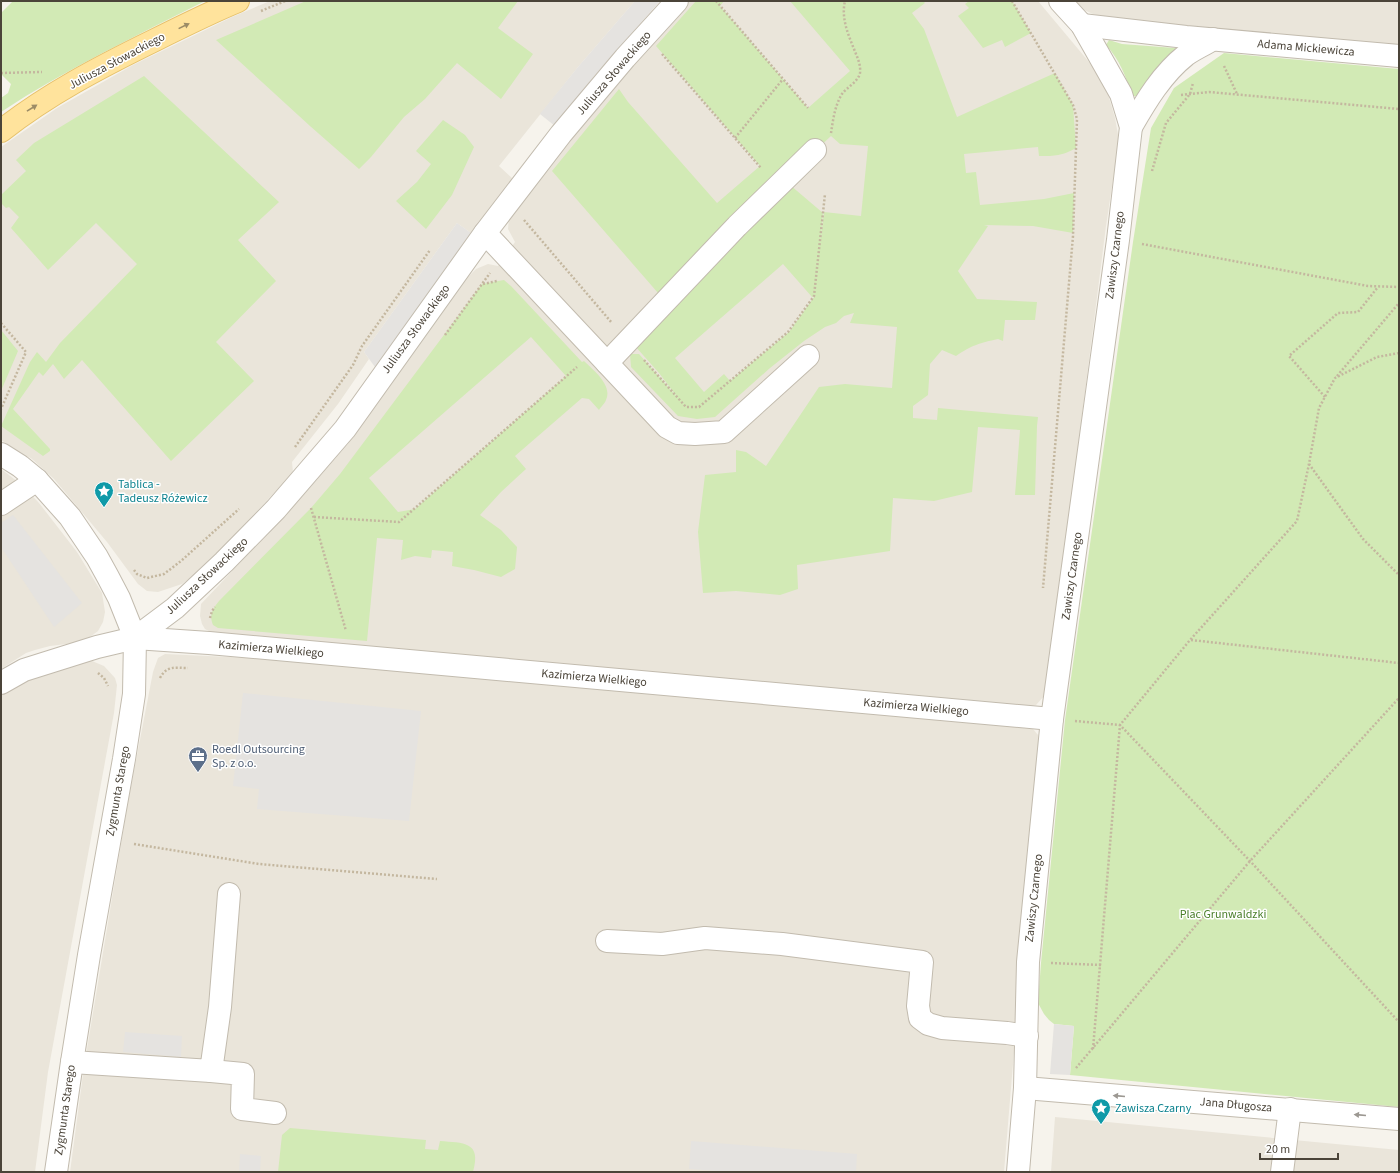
<svg xmlns="http://www.w3.org/2000/svg" width="1400" height="1173" font-family="'Source Sans 3',sans-serif">
<style>
.residential{fill:#eae5da}
.green{fill:#d2eab5;fill-rule:evenodd}
.parking{fill:#e5e3e0}
.lines{fill:none;stroke-linecap:round;stroke-linejoin:round}
.minor-casing{stroke:#c2bbae;stroke-width:24}
.major-casing{stroke:#e6c16a;stroke-width:24}
.path{stroke:#c4b79f;stroke-width:2.5;stroke-dasharray:2 2;stroke-linecap:butt}
.minor{stroke:#fff;stroke-width:22}
.major{stroke:#ffe39c;stroke-width:22}
.oneway{fill:#9c8c66}
.oneway2{fill:#9c9892}
.labels{text-anchor:middle;dominant-baseline:central;stroke-width:3;stroke-linejoin:round;paint-order:stroke}
.street-label{font-size:12px;fill:#4b4439;stroke:#fff}
.culture-label{font-size:12px;fill:#0d838f;stroke:#fff;text-anchor:start}
.service-label{font-size:12px;fill:#4e5e75;stroke:#fff;text-anchor:start}
.park-label{font-size:12px;fill:#4a7f2a;stroke:#fff}
</style>
<rect width="100%" height="100%" fill="#f6f3ec"/>
<g class="residential">
<polygon points="270,1 635,1 578,67 499,166 513,179 471,233 457,223 364,352 369,359 338,404 292,462 293,473 202,569 182,584 158,592 147,591 138,584 107,542 54,479 32,459 1,440 1,147 57,108 133,65 232,17"/>
<polygon points="689,1 1038,1 1094,68 1108,94 1115,118 1119,140 1106,226 1048,684 1045,695 1036,705 1030,706 217,635 205,629 202,624 200,616 201,604 294,506 348,444 467,278 476,269 488,264 498,266 515,242 508,229 509,218 593,111 651,42"/>
<polygon points="1071,1 1399,1 1399,45 1123,22 1093,14 1082,9"/>
<polygon points="1,469 22,485 39,503 77,552 102,593 105,612 103,622 98,631 83,642 50,646 35,650 26,653 1,669"/>
<polygon points="165,654 271,659 1033,729 1038,735 1040,740 1004,1172 70,1172 84,1067 128,802 153,672 158,658"/>
<polygon points="92,661 104,666 115,678 117,685 114,713 48,1072 35,1172 1,1172 1,696 23,681 81,662"/>
<polygon points="1055,1117 1399,1150 1398,1172 1051,1172"/>
</g>
<g class="green">
<path d="M13 1H205C136 36 66 69 1 112V98L8 93 11 84 1 74V13Z"/>
<polygon points="306,1 518,1 498,28 533,54 501,99 457,63 425,99 404,117 371,157 359,169 310,126 216,40"/>
<path d="M696 1H724L720 6 808 108 850 71 790 1H923L925 3 912 13 924 29 957 117 1055 73 1073 105 1076 148C1061 156 1056 156 1039 156L1038 147 964 154 966 173 976 172 980 205 1044 199 1074 193 1073 233 1033 226 984 225 988 226 958 271 977 299 1037 302 1035 320H1005L1003 341 998 339C980 343 972 345 956 356L942 350 930 364 928 395 913 406V418L937 420 938 408 1038 417 1037 426 1035 495H1015L1020 430 978 427 972 492 934 501 893 498 890 551 797 565 798 589 780 595 736 591 703 593 698 532 705 475 736 472V450L746 452 766 466 819 387 845 384 892 388 897 327 850 323 854 313 844 316 836 323 825 327 804 341 770 368 715 417 697 419 678 416 631 367 630 354H639L678 398 659 373 635 346 790 185 823 213 820 246 824 212 861 216 868 146 840 144 831 136 783 181 665 301 552 171 619 89 628 102 717 203 760 166 656 46ZM783 264 812 297H814L789 332 730 381 724 374 704 392 675 358Z"/>
<polygon points="969,1 1012,1 1031,33 1005,47 1002,40 983,48 958,16 969,8 965,4"/>
<path d="M1109 40 1122 44 1175 48 1176 52C1160 64 1146 79 1137 96H1132C1126 77 1120 60 1106 45Z"/>
<polygon points="1224,53 1399,69 1399,1107 1070,1075 1074,1026 1054,1024 1049,1020 1044,1014 1038,1003 1041,963 1065,720 1133,242 1151,128 1174,88"/>
<polygon points="144,76 279,202 238,240 276,281 216,342 254,381 171,461 82,360 64,379 53,364 43,376 39,372 13,409 50,449 50,451 43,456 1,426 30,362 37,352 46,362 60,343 137,264 96,223 48,270 11,228 19,217 9,207 6,208 1,203 1,195 26,171 16,160 34,143"/>
<polygon points="443,120 465,135 474,147 452,195 426,229 396,201 417,182 431,164 416,151"/>
<path d="M504 280 511 286 582 362 584 361C593 370 613 385 606 400 605 403 601 407 599 410L589 399 582 398 515 456 526 469 501 492 480 515 501 530 517 547 515 569 501 577 474 570 452 566 453 552 432 550 431 558 415 556 401 560 403 540 377 538 367 641 218 628 213 625C209 615 212 610 219 601L311 508 340 474 482 284ZM531 337 566 376 415 509 398 512 369 478Z"/>
<polygon points="1,330 18,351 1,391"/>
<path d="M290 1128 426 1140 425 1149 438 1150 440 1141C463 1143 482 1141 473 1172H278L282 1135Z"/>
</g>
<g class="parking">
<polygon points="635,1 660,1 595,75 555,126 540,114 578,67"/>
<polygon points="457,223 471,233 375,367 364,352"/>
<polygon points="13,515 82,603 54,627 1,547 1,523"/>
<polygon points="243,693 421,711 409,821 257,809 259,789 233,786"/>
<polygon points="1054,1024 1074,1026 1070,1075 1050,1074"/>
<polygon points="125,1032 182,1036 181,1057 123,1052"/>
<polygon points="691,1141 857,1154 856,1172 731,1172 689,1169"/>
<polygon points="240,1154 261,1156 260,1172 239,1172"/>
</g>
<g class="lines">
<g class="minor-casing">
<g id="minor">
<polyline points="1082,25 1186,37 1399,56"/>
<path d="M1131 127C1146 101 1162 74 1186 55 1194 49 1204 45 1213 39"/>
<polyline points="485,233 667,427 678,433 695,434 724,432 808,356"/>
<polyline points="607,363 737,226 815,150"/>
<polyline points="1,454 20,466 37,480 70,517 97,557 108,577 119,598 135,638 134,694 124,759 89,955 72,1062 56,1172"/>
<polyline points="1,504 37,480"/>
<polyline points="135,638 175,608 224,562 276,509 345,429 485,233 561,134 625,58 677,1"/>
<polyline points="1,683 24,670 97,647 135,638 209,643 1052,719"/>
<polyline points="607,941 662,944 705,938 782,944 922,962 918,1006 920,1018 928,1024 942,1028 1007,1033 1027,1036"/>
<polyline points="72,1062 211,1071 220,1007 229,894"/>
<polyline points="211,1071 243,1074 242,1109 275,1113"/>
<polyline points="1025,1088 1399,1119"/>
<polyline points="1018,1172 1025,1088 1028,962 1052,719 1118,240 1131,127 1121,94 1082,25 1060,1"/>
<polyline points="1282,1172 1290,1109"/>
</g>
</g>
<g class="major-casing">
<path id="major" d="M1 131C48 94 100 67 153 41 181 27 209 13 238 1"/>
</g>
<g class="path">
<polyline points="716,1 808,108"/>
<polyline points="1012,1 1073,105 1077,119 1073,236 1043,588"/>
<polyline points="261,11 285,1"/>
<polyline points="662,54 761,168"/>
<polyline points="1224,66 1237,94"/>
<polyline points="1,73 42,72"/>
<polyline points="1181,95 1209,92 1399,109"/>
<path d="M831 133C833 120 835 105 842 94 847 87 858 82 860 73 861 64 857 57 854 49 848 34 841 18 845 1"/>
<polyline points="735,138 783,79"/>
<polyline points="1152,171 1166,123 1190,94 1193,83"/>
<polyline points="524,220 612,323"/>
<polyline points="1142,244 1368,286 1399,287"/>
<polyline points="483,284 497,281"/>
<polyline points="1,323 26,352 1,409"/>
<polyline points="445,335 490,273"/>
<polyline points="1399,353 1377,357 1335,378 1319,408 1309,464 1363,539 1399,575"/>
<polyline points="644,360 686,407 699,407 788,332 814,296 825,194"/>
<polyline points="1337,376 1399,303"/>
<polyline points="1325,397 1289,356 1338,313 1358,312 1378,287"/>
<polyline points="295,447 353,365 362,346 430,250"/>
<polyline points="311,508 346,631"/>
<polyline points="314,517 399,522 577,367"/>
<polyline points="134,570 137,574 147,578 164,574 181,561 239,509"/>
<polyline points="210,618 212,611 215,607"/>
<polyline points="1191,640 1399,663"/>
<polyline points="98,673 104,678 108,686"/>
<path d="M160 678C167 665 175 668 188 668"/>
<polyline points="1075,721 1120,725 1190,640 1297,521 1309,464"/>
<polyline points="134,844 259,864 437,879"/>
<polyline points="1051,963 1101,965"/>
<polyline points="1093,1049 1120,725 1250,861 1399,1022"/>
<polyline points="1076,1068 1250,861 1399,698"/>
</g>
<use href="#minor" class="minor"/>
<use href="#major" class="major"/>
</g>
<defs><path id="oneway-solid" d="M-6-.8H1V-3.2L6.5 0L1 3.2V.8H-6Z"/></defs>
<g class="oneway">
<use href="#oneway-solid" transform="translate(184 26) rotate(-26)"/>
<use href="#oneway-solid" transform="translate(32 108) rotate(-32)"/>
</g>
<g class="oneway2">
<use href="#oneway-solid" transform="translate(1119 1096) rotate(-175)"/>
<use href="#oneway-solid" transform="translate(1360 1115) rotate(-175)"/>
</g>
<defs>
<g id="sight-pin" transform="scale(1)"><path d="M0 17L-7.5 6A9.5 9.5 0 1 1 7.5 6Z" fill="#0f9aa8" stroke="#fff"/><path d="M0-6L1.8-2.2L6-1.7L2.9 1.2L3.7 5.4L0 3.3L-3.7 5.4L-2.9 1.2L-6-1.7L-1.8-2.2Z" fill="#fff"/></g>
<g id="office-pin" transform="scale(1)"><path d="M0 17L-7.5 6A9.5 9.5 0 1 1 7.5 6Z" fill="#5c6f8a" stroke="#fff"/><path d="M-6-3h4V-5.5h4V-3h4V5H-6ZM-1-4.5V-3h2v-1.5ZM-6 0V1H6V0Z" fill="#fff"/></g>
</defs>
<g fill-rule="evenodd">
<use href="#sight-pin" x="104" y="491"/>
<use href="#office-pin" x="198" y="756"/>
<use href="#sight-pin" x="1101" y="1108"/>
</g>
<g class="labels">
<g class="street-label">
<text transform="translate(1306 48) rotate(5)">Adama Mickiewicza</text>
<text transform="translate(117 61) rotate(-28)">Juliusza Słowackiego</text>
<text transform="translate(614 73) rotate(-49)">Juliusza Słowackiego</text>
<text transform="translate(1115 255) rotate(-83)">Zawiszy Czarnego</text>
<text transform="translate(416 329) rotate(-54)">Juliusza Słowackiego</text>
<text transform="translate(207 576) rotate(-43)">Juliusza Słowackiego</text>
<text transform="translate(1072 576) rotate(-82)">Zawiszy Czarnego</text>
<text transform="translate(271 649) rotate(5)">Kazimierza Wielkiego</text>
<text transform="translate(594 678) rotate(5)">Kazimierza Wielkiego</text>
<text transform="translate(916 707) rotate(5)">Kazimierza Wielkiego</text>
<text transform="translate(118 791) rotate(-80)">Zygmunta Starego</text>
<text transform="translate(1034 898) rotate(-84)">Zawiszy Czarnego</text>
<text transform="translate(1236 1105) rotate(5)">Jana Długosza</text>
<text transform="translate(65 1110) rotate(-82)">Zygmunta Starego</text>
</g>
<g class="culture-label">
<text x="118" y="484">Tablica -<tspan x="118" dy="14">Tadeusz Różewicz</tspan></text>
<text x="1115" y="1108">Zawisza Czarny</text>
</g>
<g class="service-label">
<text x="212" y="749">Roedl Outsourcing<tspan x="212" dy="14">Sp. z o.o.</tspan></text>
</g>
<g class="park-label">
<text x="1223" y="914">Plac Grunwaldzki</text>
</g>
</g>
<rect width="1400" height="1173" fill="none" stroke="#4b4439" stroke-width="4"/>
<path d="M1260 1153v6h78v-6" fill="none" stroke="#4b4439" stroke-width="2"/>
<text x="1266" y="1153" font-size="12" fill="#4b4439" stroke="#ffffff" stroke-width="3" paint-order="stroke">20 m</text>
</svg>
